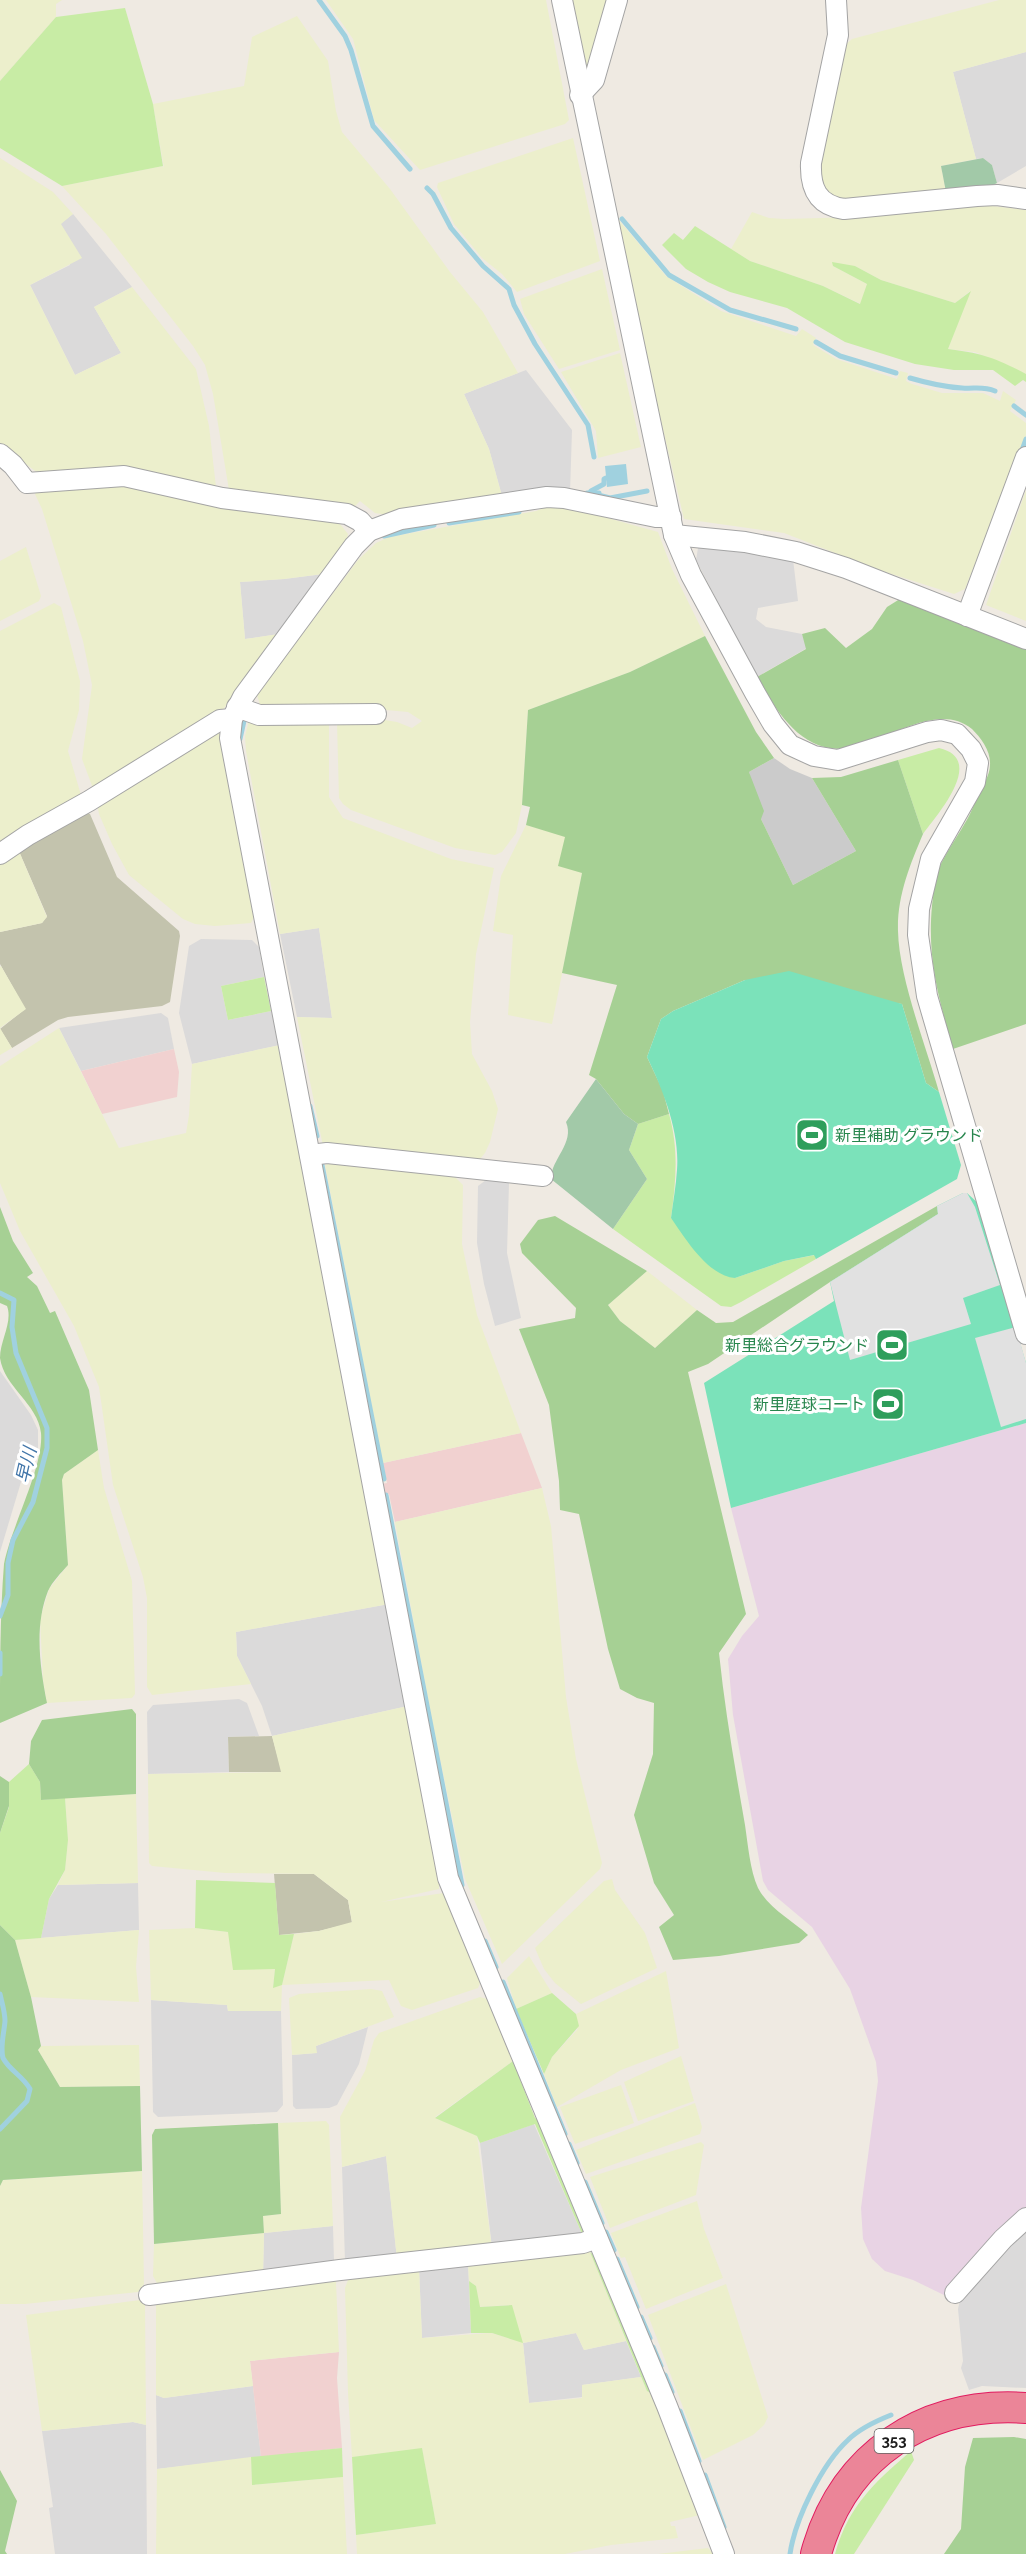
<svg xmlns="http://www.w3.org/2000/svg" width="1026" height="2554" font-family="Raleway,'Noto Sans JP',sans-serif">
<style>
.residential{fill:#dbdada}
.commercial{fill:#f1d1d0}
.industrial{fill:#e8d3e4}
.religious{fill:#cbcbcb}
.construction{fill:#c3c3ad}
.farmland{fill:#ecefcc}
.grass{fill:#c8eca5}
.forest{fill:#a6d094}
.cemetery{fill:#a2c9a8}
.pitch{fill:#7be2ba}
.parking{fill:#e1e1e1}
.water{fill:#a0d1df}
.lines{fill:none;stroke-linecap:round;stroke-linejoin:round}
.stream{stroke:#a0d1df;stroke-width:5}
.minor-casing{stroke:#a4a4a4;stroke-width:22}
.highway-casing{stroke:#e11b5f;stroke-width:32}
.minor{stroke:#fff;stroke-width:20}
.highway{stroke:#eb8598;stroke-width:30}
.labels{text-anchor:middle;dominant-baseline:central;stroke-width:6;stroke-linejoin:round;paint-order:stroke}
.shield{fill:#fff;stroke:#616161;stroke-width:1.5}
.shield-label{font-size:15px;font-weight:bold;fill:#1d1d1d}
.leisure-label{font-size:16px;fill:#27864d;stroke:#fff;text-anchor:end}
.water-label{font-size:18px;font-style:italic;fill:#4276a9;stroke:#fff}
</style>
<rect width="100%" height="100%" fill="#efeae2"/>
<g class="residential">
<polygon points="1026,52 1026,166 997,183 992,165 983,158 976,159 953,72"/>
<polygon points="73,214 132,287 94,307 121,353 75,375 30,285 70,265 60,224"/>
<polygon points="526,370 572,430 570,493 556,487 502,496 489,449 464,394"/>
<polygon points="698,548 745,548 793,559 798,601 758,608 756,619 766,627 802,634 807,648 757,677 696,560"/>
<polygon points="323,574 279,634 245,639 240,582 284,579"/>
<polygon points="319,928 332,1018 297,1017 280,934"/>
<polygon points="201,939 252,940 259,947 264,977 221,986 228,1020 271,1011 280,1045 192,1064 179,1013 189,946"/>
<polygon points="161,1013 168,1018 174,1049 81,1071 59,1028"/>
<polygon points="486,1180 509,1183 507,1253 521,1318 495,1326 484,1284 477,1243 478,1186"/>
<polygon points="0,1371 31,1415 38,1430 38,1453 24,1472 0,1552"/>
<polygon points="389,1604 408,1706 272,1736 262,1706 237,1656 236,1632"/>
<polygon points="239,1699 247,1703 259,1736 228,1737 229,1772 148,1774 147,1712 153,1705"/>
<polygon points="138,1883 139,1930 41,1938 49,1899 58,1885"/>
<polygon points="151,2000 227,2005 228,2011 281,2011 283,2105 277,2112 158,2117 153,2112"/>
<polygon points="368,2027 359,2064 337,2105 329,2108 296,2109 293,2106 292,2055 316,2053 316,2046"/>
<polygon points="534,2124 582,2234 492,2248 480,2143"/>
<polygon points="386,2156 397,2259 345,2261 342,2167"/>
<polygon points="1026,2225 1026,2388 982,2386 969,2390 961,2368 963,2361 958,2309 961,2295"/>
<polygon points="333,2226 334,2262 263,2276 264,2233"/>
<polygon points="468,2263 471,2333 422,2338 419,2268"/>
<polygon points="576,2333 584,2350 626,2341 641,2377 582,2385 582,2397 529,2403 523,2343"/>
<polygon points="253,2386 261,2457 157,2469 156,2395 164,2398"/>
<polygon points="133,2422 146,2425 147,2554 55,2554 49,2508 53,2507 42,2431"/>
</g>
<g class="commercial">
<polygon points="174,1049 179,1072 177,1097 102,1114 81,1071"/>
<polygon points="521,1433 542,1488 395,1522 389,1494 383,1494 381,1484 387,1483 383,1463"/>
<polygon points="339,2352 337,2378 342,2448 261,2457 250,2361"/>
</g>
<polygon class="industrial" points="1026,1423 1026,2207 1019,2210 992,2237 944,2295 913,2280 885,2271 872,2259 863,2239 861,2208 878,2081 876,2062 850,1989 812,1927 768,1890 763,1881 733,1715 728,1659 742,1636 759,1616 731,1508"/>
<polygon class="religious" points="774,758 790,769 812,778 856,851 793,885 761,819 749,772"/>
<g class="construction">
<polygon points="83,811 90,814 117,877 179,931 180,936 170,1002 162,1006 68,1017 58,1020 12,1048 0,1029 25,1009 0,964 0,932 42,923 47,916 18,849"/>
<polygon points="272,1736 282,1772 229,1772 228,1737"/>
<polygon points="274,1874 314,1874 348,1900 352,1923 319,1931 279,1935"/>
</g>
<g class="farmland">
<polygon points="0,0 62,0 56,4 56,17 0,81"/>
<polygon points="326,0 546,0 569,120 565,124 420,170 374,120 353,39"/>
<polygon points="571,0 611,0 586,72"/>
<polygon points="999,0 1026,0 1026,52 953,72 976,159 941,166 946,192 853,203 828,194 817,174 844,46 852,39"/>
<polygon points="297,16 328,61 336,111 342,132 390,189 450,272 483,312 518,373 464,394 489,449 502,496 388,515 375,513 360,501 353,508 229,490 213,394 205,365 193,346 106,234 62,186 163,166 164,168 153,104 244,86 252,37"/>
<polygon points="573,138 600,261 517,292 502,274 482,258 454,224 437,187 438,183"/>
<polygon points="0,158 53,192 73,214 61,224 82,258 30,285 75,375 121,353 94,307 132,287 196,369 209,426 216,487 38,473 0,445"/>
<polygon points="984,205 1026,210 1026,374 975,352 948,349 970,291 955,303 881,280 855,266 833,266 867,284 861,304 823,286 750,261 731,249 752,212 769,218 784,219 858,217"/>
<polygon points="618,219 666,276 721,311 796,336 802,329 816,338 813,345 836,359 897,379 900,371 908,373 906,381 912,384 942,393 983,393 1000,401 1003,391 1016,400 1010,411 1026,423 1026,435 965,589 954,594 876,569 784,533 684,519 642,339"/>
<polygon points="602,269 620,350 559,369 524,314 520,299"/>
<polygon points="620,353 641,447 598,458 596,431 561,372"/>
<polygon points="125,482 336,519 348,534 346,542 323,574 284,579 240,582 245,639 279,634 222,711 94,791 82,759 92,685 83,641 42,509 35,494 39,489"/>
<polygon points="1026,490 1026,621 986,605"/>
<polygon points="551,505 561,505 658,532 672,569 705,636 630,672 528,710 522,805 516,833 502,852 495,855 455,848 351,810 343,804 339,798 337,723 379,719 397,722 412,728 422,721 408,712 375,709 261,708 257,695 358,560 376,543 389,537 536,511"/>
<polygon points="26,547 41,596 39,601 0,621 0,561"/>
<polygon points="54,603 61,607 80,681 79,710 68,751 81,795 0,848 0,631"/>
<polygon points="329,719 329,797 343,818 451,859 494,868 476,954 470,1022 472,1054 492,1091 498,1109 490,1142 485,1153 479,1160 323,1146 297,1017 332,1018 319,928 280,934 246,751 245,736 249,720"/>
<polygon points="218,727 224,731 225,765 255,915 251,923 215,926 195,924 183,919 129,875 112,844 99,814 97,803"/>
<polygon points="526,825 565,836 582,873 552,1024 508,1015 513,935 493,931 501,876"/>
<polygon points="18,849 47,917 42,923 0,932 0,861"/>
<polygon points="1,966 26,1009 0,1028 12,1048 0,1055 0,967"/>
<polygon points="59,1028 119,1148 186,1133 189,1115 192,1064 280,1045 389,1604 236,1632 237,1656 251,1684 152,1695 147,1687 147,1598 143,1577 113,1485 99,1387 74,1326 20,1231 0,1183 0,1066"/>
<polygon points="334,1162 455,1177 463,1185 462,1244 477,1315 521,1433 383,1463 325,1165"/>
<polygon points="647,1271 697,1310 655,1348 620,1321 608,1305"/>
<polygon points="98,1450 104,1488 132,1581 135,1694 132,1698 47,1703 43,1680 40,1619 49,1589 68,1565 62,1480 64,1474"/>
<polygon points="542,1488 551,1526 566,1697 576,1759 602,1863 600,1869 502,1964 465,1879 433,1725 395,1522"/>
<polygon points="408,1706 439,1878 439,1889 381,1902 444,1893 481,1981 478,1988 412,2010 401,2006 389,1980 282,1985 281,2011 228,2011 227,2005 151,2000 149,1930 195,1928 228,1932 275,1969 273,1987 282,1985 294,1934 319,1931 352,1922 348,1900 314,1874 225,1873 152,1866 149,1863 148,1774 281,1772 272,1736"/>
<polygon points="136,1794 138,1883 58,1885 65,1870 68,1840 65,1798"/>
<polygon points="612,1879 615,1890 645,1933 657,1968 581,2004 555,1983 544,1969 535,1948 604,1881"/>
<polygon points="139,1930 136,1967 139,2002 31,1997 15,1940"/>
<polygon points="529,1956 552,1993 516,2009 507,1978"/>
<polygon points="666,1971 679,2048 621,2070 557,2107 544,2074 552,2057 577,2030 578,2026 576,2014"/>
<polygon points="371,1989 382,1991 394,2017 316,2046 317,2053 292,2055 289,1998 299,1994"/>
<polygon points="480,1997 487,1999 513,2061 435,2117 477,2136 492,2248 397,2259 386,2156 342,2167 340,2117 365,2071 374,2040 379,2033"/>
<polygon points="139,2045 140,2086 60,2087 38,2050 41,2046"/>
<polygon points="681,2056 694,2101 638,2121 624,2082"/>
<polygon points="621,2085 634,2123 575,2144 560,2107"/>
<polygon points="695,2103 702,2127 700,2134 586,2174 576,2150"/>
<polygon points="326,2121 329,2125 333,2226 264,2233 263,2276 158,2285 153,2276 154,2244 264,2233 263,2216 281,2214 278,2123"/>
<polygon points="701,2142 704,2145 696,2195 610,2228 590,2177"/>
<polygon points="142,2171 144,2284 138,2292 25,2304 0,2304 0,2186 3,2180"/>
<polygon points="697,2201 704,2229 723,2278 646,2309 625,2257 621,2258 611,2233"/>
<polygon points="586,2251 590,2252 626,2341 584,2350 576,2333 523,2343 529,2403 582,2398 582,2385 641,2377 647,2391 653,2394 700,2515 670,2522 671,2526 675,2526 678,2538 611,2545 565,2554 357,2554 356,2535 436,2524 422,2449 352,2457 348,2393 345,2288 348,2280 351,2277 419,2268 422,2338 491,2333 522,2342 511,2305 479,2307 476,2286 469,2281 468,2263"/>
<polygon points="329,2276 336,2282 339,2352 250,2361 253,2386 164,2398 156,2395 156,2303"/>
<polygon points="726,2284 768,2417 764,2425 753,2435 703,2460 648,2315"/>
<polygon points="140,2300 145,2305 146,2425 133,2422 42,2431 26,2315"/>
<polygon points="251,2457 252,2485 343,2477 347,2554 156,2554 157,2469"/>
<polygon points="708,2548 714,2554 658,2554"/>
</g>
<g class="grass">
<polygon points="125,8 153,104 163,166 62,186 0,148 0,81 56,17"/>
<path d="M695 226 750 261 823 286 860 304 867 284 833 266 832 262 855 266 881 280 955 303 971 291 948 349C981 353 996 358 1026 374V382L1023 380 1015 386 993 370H954L915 364 845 342 787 308 730 292 708 282 686 269 662 245 674 233 683 240Z"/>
<path d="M939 748C987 759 937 815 923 834L898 760Z"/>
<polygon points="264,977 271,1011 228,1020 221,986"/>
<path d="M669 1114C679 1150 676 1181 671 1218L735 1278 784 1261 815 1255 816 1259 741 1302 731 1307 721 1306 613 1229 647 1179 629 1150 638 1124Z"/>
<polygon points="29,1764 40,1782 41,1800 65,1798 68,1840 65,1870 49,1899 41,1938 15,1940 0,1925 0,1833 9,1807 9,1782"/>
<polygon points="196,1880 275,1883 279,1935 294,1934 282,1985 273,1988 275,1969 233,1970 228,1932 195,1928"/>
<polygon points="552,1993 576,2014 579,2026 552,2057 544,2074 516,2009"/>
<polygon points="513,2061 535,2118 540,2121 585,2230 582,2234 535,2124 480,2143 477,2136 435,2118"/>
<polygon points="590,2252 596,2257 653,2394 647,2391"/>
<polygon points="469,2281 476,2286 480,2307 512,2305 523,2343 492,2333 471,2333"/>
<polygon points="342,2448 343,2477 252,2485 251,2457"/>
<polygon points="422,2448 436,2524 356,2535 352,2457"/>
<path d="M911 2451 914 2460 854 2554H835C848 2506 875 2482 911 2451Z"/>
</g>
<g class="forest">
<path d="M903 597 1026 645V1024L953 1049C939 1000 927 959 932 906 933 898 933 888 935 879 941 859 955 841 965 823 971 814 974 804 978 794 983 785 990 775 990 765 991 751 981 738 972 729 953 713 928 719 907 727 888 733 871 742 851 747 804 758 776 711 757 677L806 649 802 634 825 628 846 648 872 629 887 607Z"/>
<path d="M705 636 756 732 774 758 749 772 764 811 761 819 793 885 856 851 812 778 841 777 898 760 923 834C910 865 897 896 898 931 899 978 926 1046 939 1092L926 1083 902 1004 745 980 673 1011 661 1019 647 1057 663 1091 669 1114 638 1124 624 1114 596 1079 589 1075 617 985 562 973 582 873 558 866 565 837 526 825 530 807 522 805 528 710 630 672Z"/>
<path d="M937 1206 938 1214 830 1282 708 1364 688 1372 746 1614 719 1653C725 1711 735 1768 745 1825 748 1845 750 1870 758 1888 769 1909 792 1920 808 1935L799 1943 719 1956 673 1960 659 1927 674 1915 654 1883 634 1815 653 1754 654 1703 637 1698 620 1689 608 1649 579 1514 560 1510 559 1481 549 1405 519 1329 575 1318 576 1308 522 1253 520 1244 538 1220 555 1216 647 1271 608 1305 620 1321 655 1348 697 1310 716 1323 733 1322Z"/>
<path d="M0 1207 13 1241 33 1273 27 1277 37 1286 50 1313 55 1311 89 1390 98 1450 64 1474 62 1480 68 1565C61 1573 52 1582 48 1591 34 1626 40 1668 47 1703L0 1723C0 1673 0 1613 4 1564 11 1527 44 1466 41 1433 38 1404 4 1387 0 1358 0 1340 13 1322 7 1306L0 1303Z"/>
<polygon points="132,1709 136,1714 136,1794 41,1800 40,1782 29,1764 31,1741 42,1720"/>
<polygon points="0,1776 9,1782 9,1806 0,1833"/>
<polygon points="0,1925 15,1940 31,1997 41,2046 38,2050 60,2087 140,2086 142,2171 3,2180 0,2186"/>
<polygon points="278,2123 281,2214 263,2216 264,2233 154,2244 152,2135 155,2129"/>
<polygon points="1014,2437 1026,2439 1026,2554 944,2554 961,2529 965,2467 973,2438"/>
<polygon points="0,2470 17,2501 5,2551 7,2554 0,2554"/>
</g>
<g class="cemetery">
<polygon points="983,158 992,165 997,183 985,189 946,192 941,166"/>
<path d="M596 1079 624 1114 638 1124 629 1150 647 1179 613 1229 551 1179C551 1159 575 1143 566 1122Z"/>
</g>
<g class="pitch">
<path d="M789 971 902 1004 926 1083 939 1092 961 1165 957 1179 816 1259 814 1255 784 1261 735 1278C708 1276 685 1238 671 1218 673 1202 676 1186 677 1170 680 1132 663 1090 647 1057L661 1019 673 1011 745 980Z"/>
<polygon points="963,1193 967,1193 979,1204 1026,1363 1026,1423 731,1508 704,1383 834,1301 830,1282 938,1214 937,1206"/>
</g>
<g class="parking">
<polygon points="963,1193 967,1193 975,1207 1000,1285 963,1298 971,1324 850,1360 830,1282 938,1214 937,1206"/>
<polygon points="1016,1327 1026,1363 1026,1419 1001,1427 975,1338"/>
</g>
<polygon class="water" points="626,464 628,484 607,487 605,466"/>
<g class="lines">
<g class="stream">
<polyline points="319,0 345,36 351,50 373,126 410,169"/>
<polyline points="427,188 433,194 451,228 483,266 509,289 514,305 535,344 588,425 594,457"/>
<polyline points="622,219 669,275 730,310 796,329"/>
<polyline points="816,342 840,356 896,373"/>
<path d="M910 378C927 383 944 387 962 388 975 389 983 386 995 391"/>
<polyline points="1014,406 1026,415"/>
<polyline points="1021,453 1026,439"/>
<polyline points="591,491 604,484 604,479 606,478"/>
<polyline points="587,493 599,493 598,495 610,498 647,491"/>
<polyline points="449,523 519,512"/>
<polyline points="384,536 434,525"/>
<polyline points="240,739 244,721"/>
<polyline points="310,1106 317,1136"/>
<polyline points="322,1165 384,1479"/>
<polyline points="0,1293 14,1300 12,1327 16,1353 47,1428 47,1448 33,1502 13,1540 8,1563 8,1595 0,1616"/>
<polyline points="386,1495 462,1885"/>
<polyline points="0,1653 0,1674"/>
<polyline points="485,1941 496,1967"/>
<polyline points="503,1982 565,2134"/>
<path d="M0 1994C2 2003 5 2012 5 2021 4 2033 0 2047 3 2058 10 2071 23 2076 30 2089L27 2101 0 2129"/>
<polyline points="569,2144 577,2163"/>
<polyline points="585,2182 602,2223"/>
<polyline points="606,2232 614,2250"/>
<polyline points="617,2259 637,2307"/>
<polyline points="641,2317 650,2338"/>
<polyline points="653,2347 661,2366"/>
<polyline points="665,2375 672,2392"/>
<polyline points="680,2411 699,2461"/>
<polyline points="705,2475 724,2527"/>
<path d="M790 2554C795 2519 822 2464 848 2440 860 2428 876 2421 891 2415"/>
</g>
<g class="minor-casing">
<g id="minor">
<polyline points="562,0 674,535 691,575 755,693 773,724 790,745 814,756 838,760 927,732 941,730 957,734 971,749 978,763 975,782 931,859 919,909 918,935 927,996 1026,1334"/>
<path d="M836 0 838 35 811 163C810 188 817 205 844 209L977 196 997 195 1026 199"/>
<polyline points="580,95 594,80 617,0"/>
<polyline points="0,454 13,465 27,483 124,476 222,498 347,514 360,521 369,531"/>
<polyline points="671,517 656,517 564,498 547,497 401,519 369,531 354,546 243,697 232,719 230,738 448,1878 667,2406 724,2554"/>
<polyline points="674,535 745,542 796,552 846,568 1026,639"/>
<polyline points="967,616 1026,457"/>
<polyline points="237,707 259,715 376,714"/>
<polyline points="0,854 28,835 89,801 220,720 232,719"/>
<polyline points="310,1155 327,1153 543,1176"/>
<polyline points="955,2293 1003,2239 1026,2218"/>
<polyline points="149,2295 340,2270 583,2243 597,2238"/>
</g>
</g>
<g class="highway-casing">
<path id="highway" d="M816 2554C843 2455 925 2401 1026 2408"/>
</g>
<use href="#minor" class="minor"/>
<use href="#highway" class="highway"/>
</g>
<defs>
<g id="stadium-square" transform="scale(1.725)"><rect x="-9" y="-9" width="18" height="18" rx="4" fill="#2e9e5b" stroke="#fff"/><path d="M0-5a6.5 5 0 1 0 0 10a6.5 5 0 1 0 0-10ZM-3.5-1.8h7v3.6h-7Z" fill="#fff"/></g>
</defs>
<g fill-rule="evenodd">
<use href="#stadium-square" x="812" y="1135"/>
<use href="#stadium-square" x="892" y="1345"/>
<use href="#stadium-square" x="888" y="1404"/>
</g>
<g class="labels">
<rect class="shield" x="874.5" y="2429" width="39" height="24" rx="4.5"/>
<g class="shield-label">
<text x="894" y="2441">353</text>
</g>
<g class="leisure-label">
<text x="835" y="1135" text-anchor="start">新里補助 グラウンド</text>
<text x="869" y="1345">新里総合グラウンド</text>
<text x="865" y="1404">新里庭球コート</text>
</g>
<g class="water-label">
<text transform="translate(26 1465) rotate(-77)">早川</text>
</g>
</g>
</svg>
